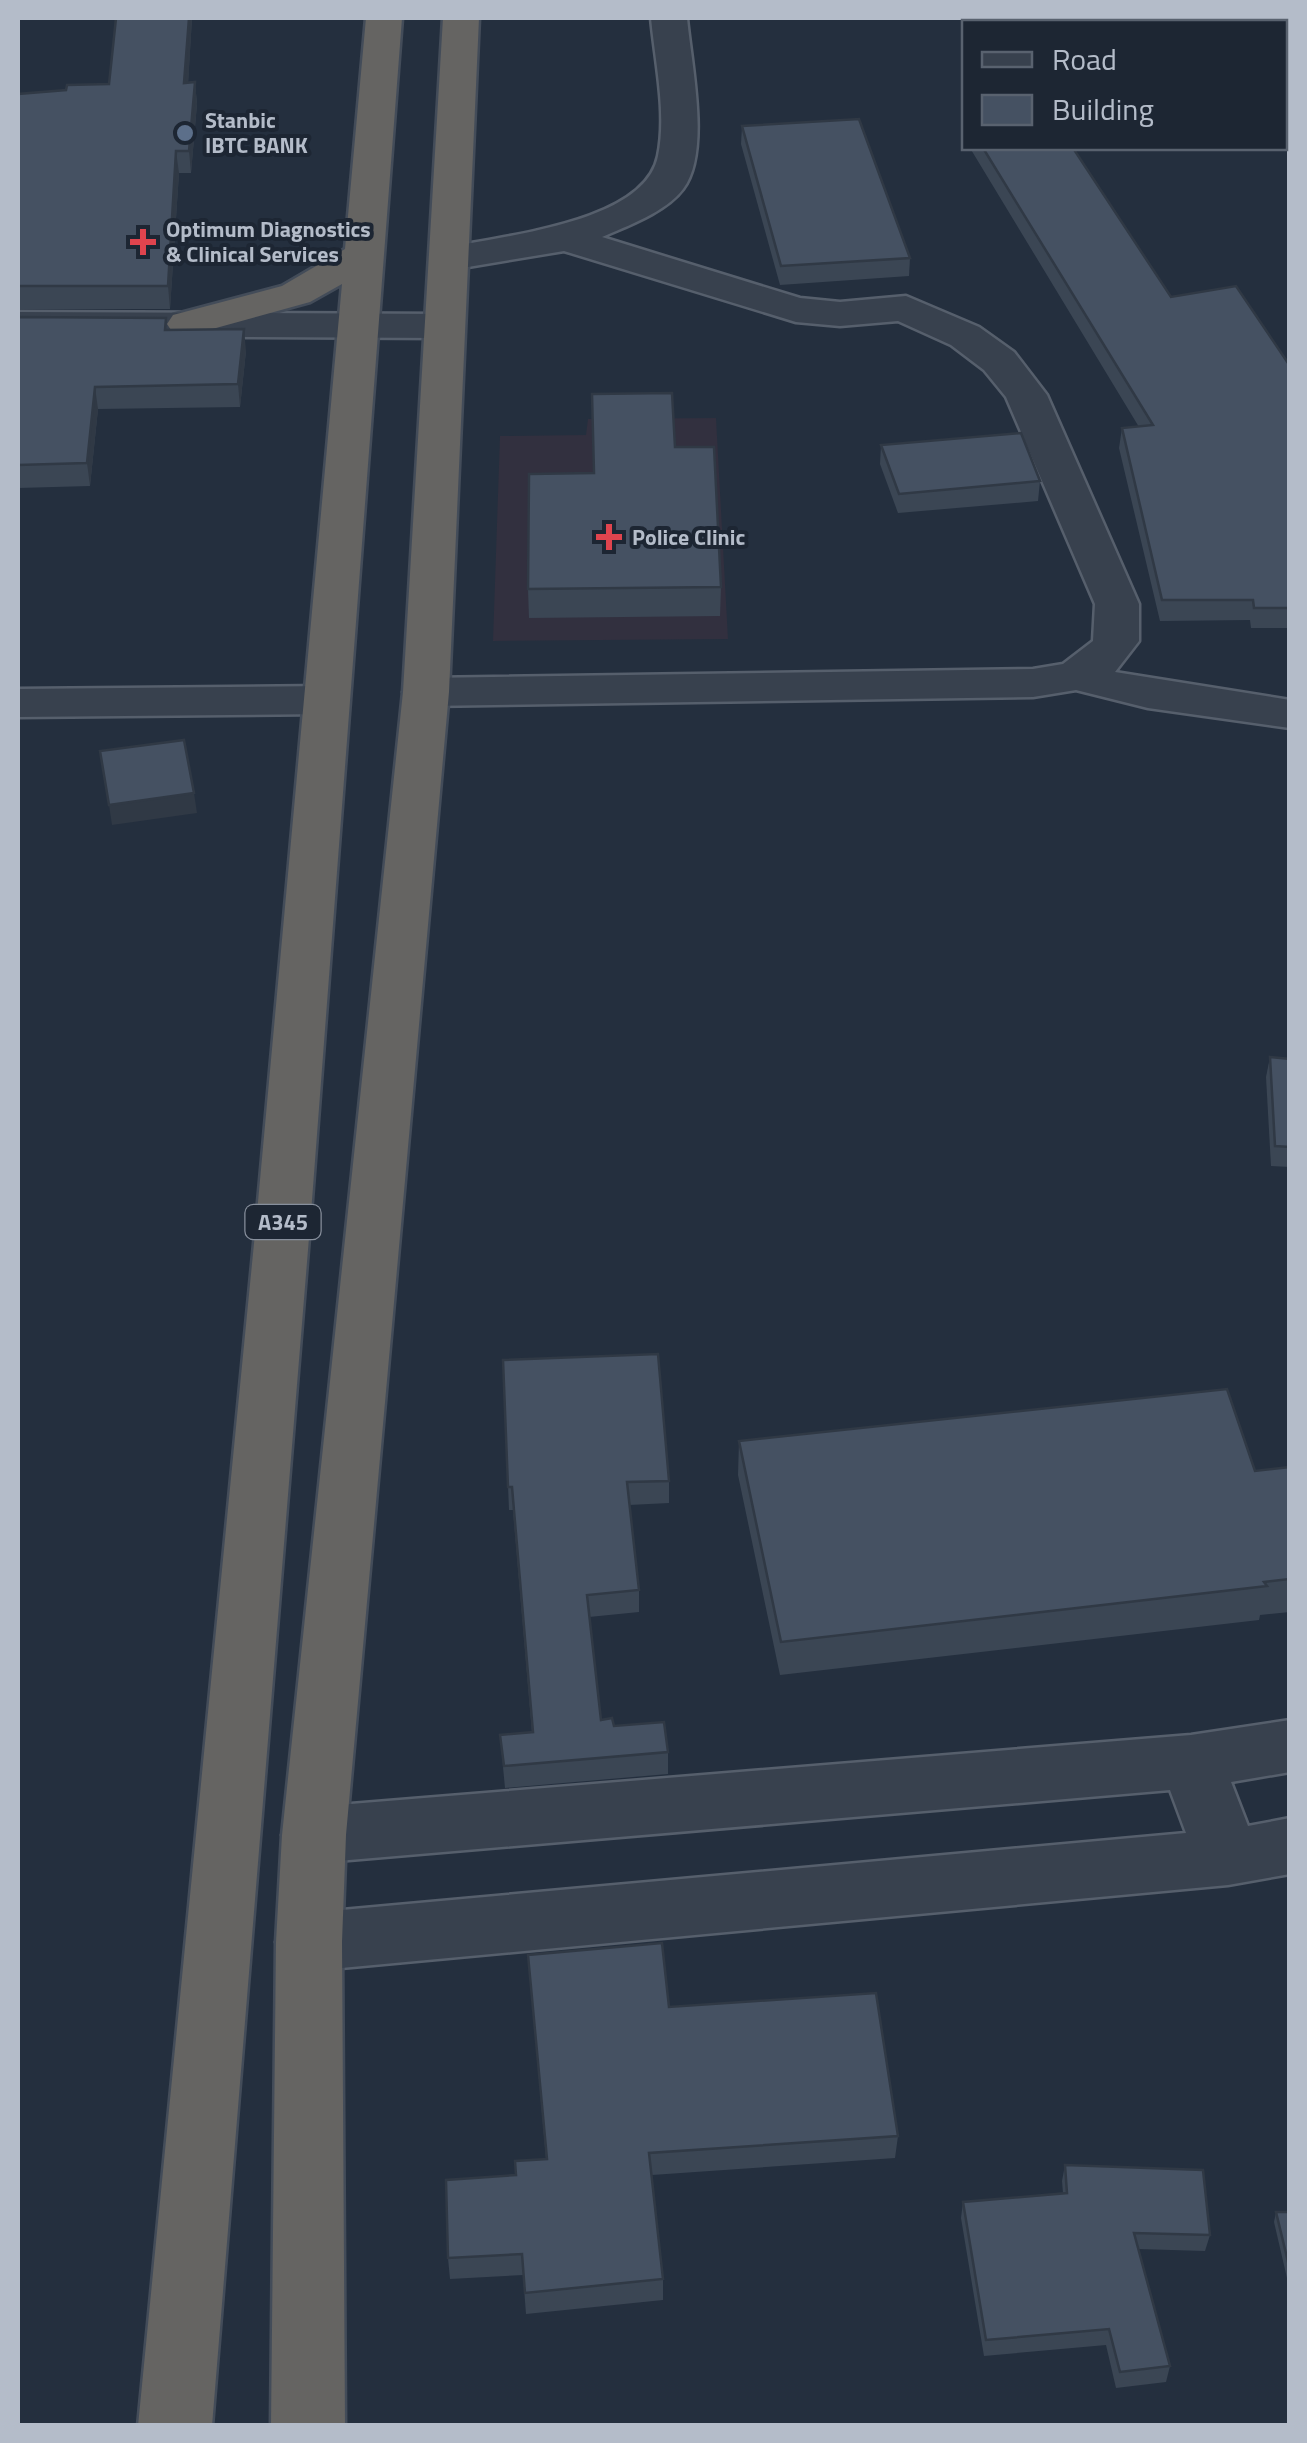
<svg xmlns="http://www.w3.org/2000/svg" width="1307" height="2443" font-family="'Titillium Web',sans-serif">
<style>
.medical{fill:#32303f}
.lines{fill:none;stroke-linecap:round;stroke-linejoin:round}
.minor-casing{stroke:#565f6c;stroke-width:5}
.trunk-casing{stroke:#434c59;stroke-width:5}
.minor{fill:#38414e;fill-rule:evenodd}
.trunk{fill:#656462;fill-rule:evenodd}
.wall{fill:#3b4654}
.shaded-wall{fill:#303945}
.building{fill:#455162;stroke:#303945;stroke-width:2.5}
.service-dot{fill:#5c6f8a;stroke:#1d2633;stroke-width:4}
.health-dot{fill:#e0444e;stroke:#1d2633;stroke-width:4}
.labels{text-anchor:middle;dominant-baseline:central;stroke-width:8;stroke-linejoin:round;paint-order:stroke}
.far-poi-label{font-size:22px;font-weight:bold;fill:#b4bcc9;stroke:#1d2633;text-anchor:start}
.shield{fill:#1d2633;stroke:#878f9c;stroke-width:2.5}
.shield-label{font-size:22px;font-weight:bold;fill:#b4bcc9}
</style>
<rect width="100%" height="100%" fill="#242f3e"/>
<polygon class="medical" points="716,418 728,639 493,641 500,436 586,435 588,419"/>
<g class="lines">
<g class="minor-casing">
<g id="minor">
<path d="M651 18H687C691 63 711 152 683 189 666 212 627 226 602 237L800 298 840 302 906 296 979 327 1014 352 1047 395 1139 604V641L1115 672 1290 700V728L1148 708 1076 690 1033 697 426 706 410 702 403 692 410 682 426 678 1033 669 1063 664 1093 641 1095 604 1006 397 984 370 951 345 898 321 840 326 796 322 564 251 450 270 436 266 430 258 436 250C492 236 644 226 658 156 667 113 655 61 651 18Z"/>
<polygon points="18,312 444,314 458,317 464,326 458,335 444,338 18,336"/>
<polygon points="326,686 342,690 349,700 342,710 326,714 18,717 18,689"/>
<polygon points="1290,1720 1290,1772 1231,1782 1248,1826 1290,1818 1290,1874 1228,1885 309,1971 285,1963 276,1942 285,1921 309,1913 1186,1833 1170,1790 314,1863 291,1855 282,1835 291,1815 314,1807 1191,1735"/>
</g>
</g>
<g class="trunk-casing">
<g id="trunk">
<polygon points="366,18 402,18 311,1213 212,2426 138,2426 257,1213 342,284 310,302 187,336 173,333 167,324 173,315 282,286 345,249"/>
<polygon points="443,18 479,18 449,692 346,1835 342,1942 345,2426 271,2426 276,1942 282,1835 403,692"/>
</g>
</g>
<use href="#minor" class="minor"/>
<use href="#trunk" class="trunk"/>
</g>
<g class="wall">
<polygon points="116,18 192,18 188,83 195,82 197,104 191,173 179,173 170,309 18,309 18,94 66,90 109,84"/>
<polygon points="742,126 910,258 909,276 780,285 741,144"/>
<polygon points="970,148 1073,148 1171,297 1290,366 1290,628 1251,628 1250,620 1160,621 1119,448 1122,428 1139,427"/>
<polygon points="18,317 167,330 246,351 240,407 98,409 90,486 18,488"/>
<polygon points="881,445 1040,481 1038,501 898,513 880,464"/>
<polygon points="675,447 721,587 720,616 529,618 528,589 593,473"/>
<polygon points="1270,1057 1290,1059 1290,1167 1271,1166 1266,1077"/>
<polygon points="503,1360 669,1481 669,1503 629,1505 639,1590 639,1612 589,1617 601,1720 668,1752 668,1774 505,1788 500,1735 532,1732 513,1510 509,1510"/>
<polygon points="739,1441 1255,1471 1290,1467 1290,1612 1260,1615 1259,1620 780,1675 738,1475"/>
<polygon points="528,1955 669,2007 898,2136 895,2158 652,2175 663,2279 663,2300 526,2314 523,2275 450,2279 448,2258 546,2159"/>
<polygon points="1065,2165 1210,2235 1205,2251 1138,2249 1170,2366 1166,2382 1116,2388 1106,2345 984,2356 961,2218 963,2202 1063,2193 1062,2181"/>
<polygon points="1276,2212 1290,2212 1290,2291 1274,2222"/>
</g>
<g class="shaded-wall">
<polygon points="189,18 192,18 187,104 184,83"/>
<polygon points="195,82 197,104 191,173 189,151"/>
<polygon points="176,151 179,173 170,309 168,286"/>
<polygon points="244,329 246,351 240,407 238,384"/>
<polygon points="95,387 98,409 90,486 87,463"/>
<polygon points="194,793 197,813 112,825 109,805"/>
</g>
<g class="building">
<polygon points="116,18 189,18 184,83 195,82 189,151 176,151 168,286 18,286 18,94 66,90 67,85 109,84"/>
<polygon points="859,119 910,258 781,266 742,126"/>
<polygon points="983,148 1073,148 1171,297 1236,286 1290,366 1290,608 1254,608 1253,600 1162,600 1122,428 1153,425"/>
<polygon points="18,317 166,318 165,330 244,329 238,384 95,387 87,463 18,465"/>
<polygon points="672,393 675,447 714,447 721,587 528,589 529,474 594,473 592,394"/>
<polygon points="1021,433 1040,481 899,494 881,445"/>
<polygon points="184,740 194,793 109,805 100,751"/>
<polygon points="1270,1057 1290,1059 1290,1147 1275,1146"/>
<polygon points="658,1354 669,1481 627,1482 639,1590 587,1595 601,1720 612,1718 614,1726 664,1722 668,1752 504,1766 500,1735 533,1732 512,1487 508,1487 503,1360"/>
<polygon points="1227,1389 1255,1471 1290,1467 1290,1579 1264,1582 1267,1586 781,1642 739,1441"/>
<polygon points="662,1943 669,2007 876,1993 898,2136 649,2153 663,2279 525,2293 522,2254 448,2258 446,2180 516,2175 515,2161 547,2159 528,1955"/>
<polygon points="1065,2165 1203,2170 1210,2235 1134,2233 1170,2366 1120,2372 1109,2329 986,2340 963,2202 1067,2193"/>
<polygon points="1276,2212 1290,2212 1290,2270"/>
</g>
<circle class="service-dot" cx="185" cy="133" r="10"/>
<g class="health-dot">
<path d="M138 227h10v10h10v10h-10v10h-10v-10h-10v-10h10z"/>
<path d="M604 522h10v10h10v10h-10v10h-10v-10h-10v-10h10z"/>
</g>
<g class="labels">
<g class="far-poi-label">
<text x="205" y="120">Stanbic<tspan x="205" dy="25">IBTC BANK</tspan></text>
<text x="166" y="229">Optimum Diagnostics<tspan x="166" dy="25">&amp; Clinical Services</tspan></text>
<text x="632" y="537">Police Clinic</text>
</g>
<rect class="shield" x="245.5" y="1205" width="75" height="34" rx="8"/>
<g class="shield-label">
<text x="283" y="1222">A345</text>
</g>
</g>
<rect width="1307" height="2443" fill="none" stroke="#b4bcc9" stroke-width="40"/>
<rect x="962" y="20" width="325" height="130" fill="#1d2633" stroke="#59626f" stroke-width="2.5"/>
<rect x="982" y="52" width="50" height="15" fill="#38414e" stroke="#59626f" stroke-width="2.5"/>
<text x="1052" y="70" font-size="30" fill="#b4bcc9">Road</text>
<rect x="982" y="95" width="50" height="30" fill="#455162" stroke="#59626f" stroke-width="2.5"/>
<text x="1052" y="120" font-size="30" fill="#b4bcc9">Building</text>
</svg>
